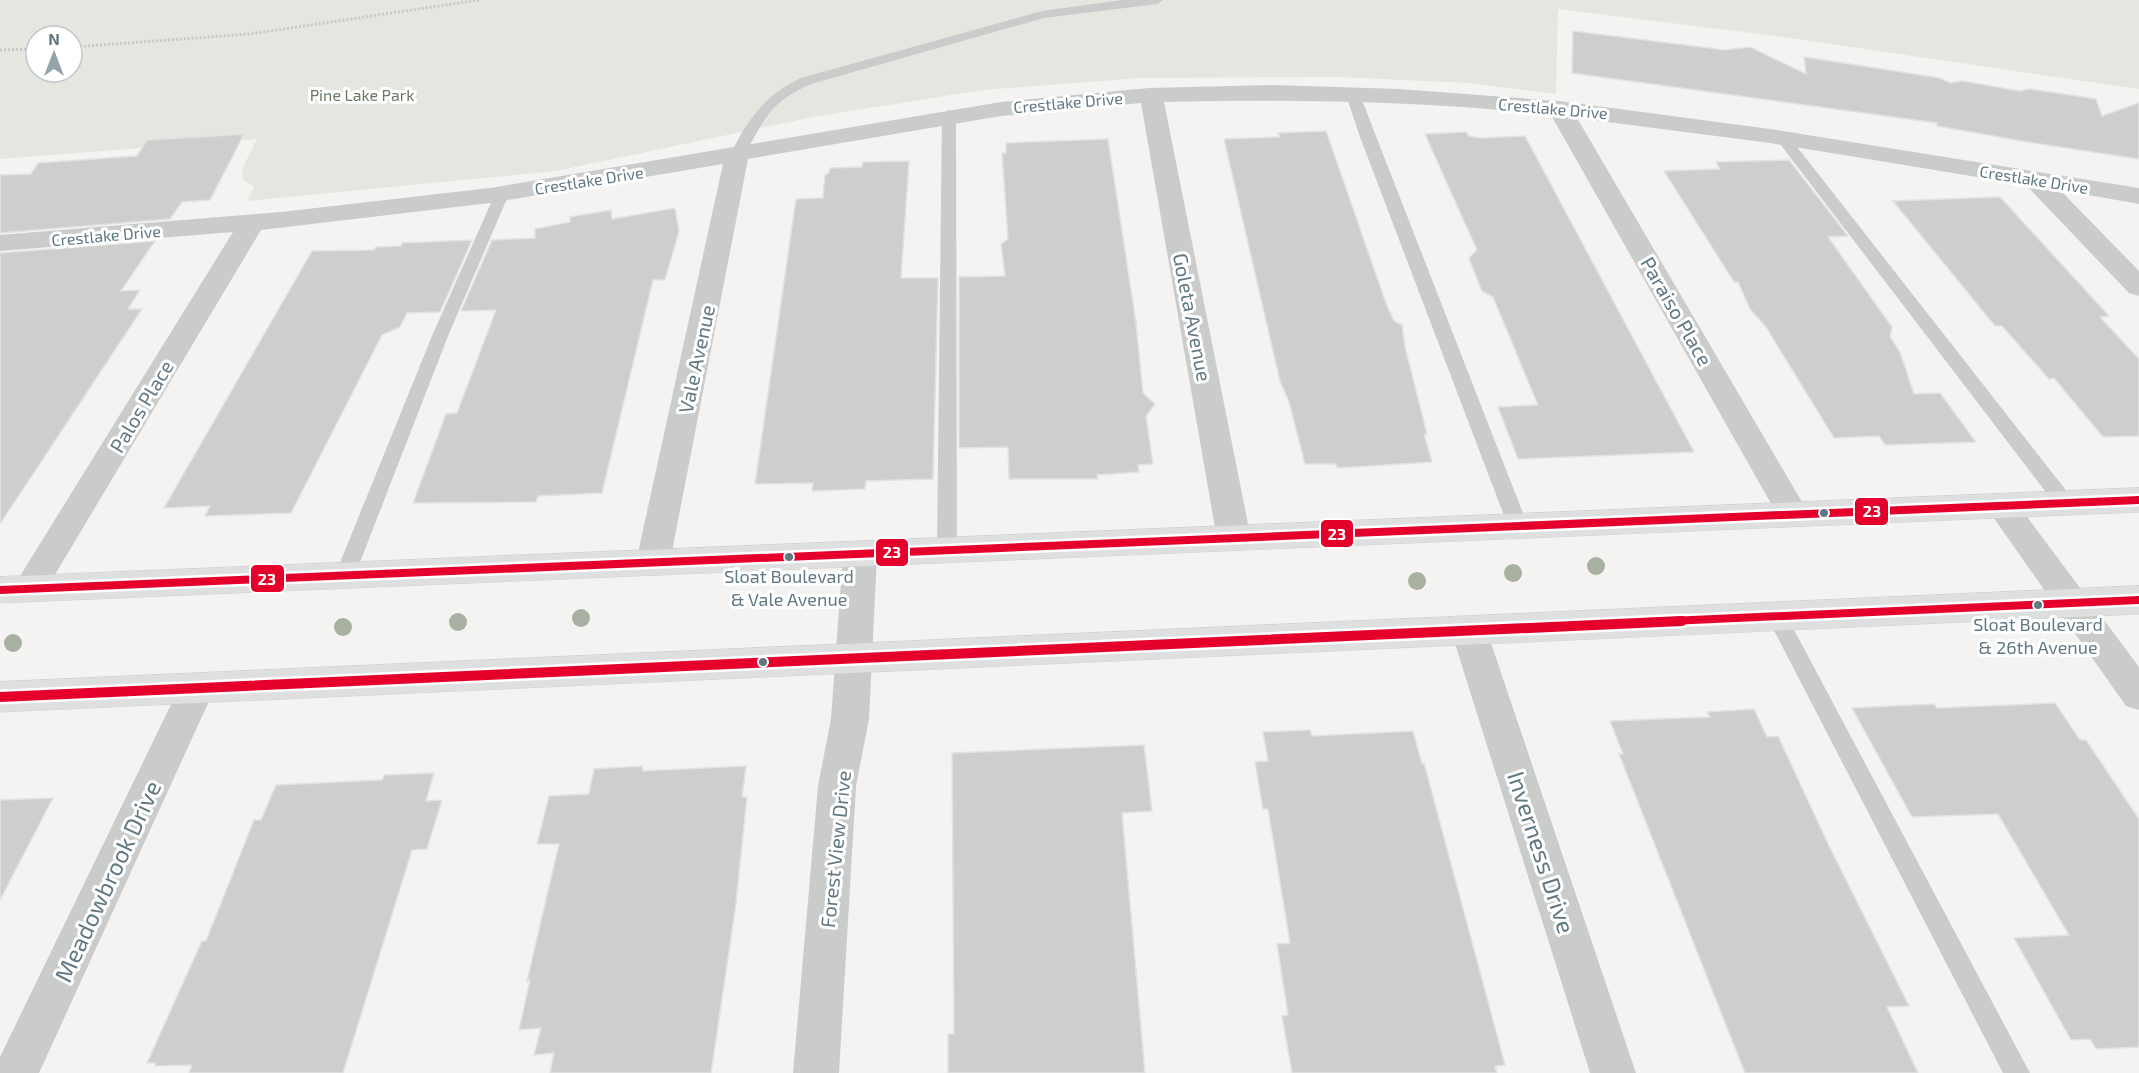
<svg xmlns="http://www.w3.org/2000/svg" width="2139" height="1073" font-family="'Exo 2',sans-serif">
<style>
.green{fill:#e4e6df;fill-rule:evenodd}
.building{fill:#cdcece;stroke:#e3e2e1;stroke-width:1.5}
.lines{fill:none;stroke-linecap:round;stroke-linejoin:round}
.primary-casing{stroke:#d0d0d0;stroke-width:1}
.path{stroke:#c7c8c9;stroke-width:3;stroke-dasharray:2 2;stroke-linecap:butt}
.lane{fill:#cacbcb;fill-rule:evenodd}
.street{fill:#cacbcb;fill-rule:evenodd}
.primary{fill:#dedfdf;fill-rule:evenodd}
.bus-1-far1-casing{stroke:#fff;stroke-width:13}
.bus-1-casing{stroke:#fff;stroke-width:15}
.bus-1-far1{stroke:#e4002b;stroke-width:8}
.bus-1{stroke:#e4002b;stroke-width:10}
.tree{fill:#a8b0a2}
.bus-dot{fill:#627883;stroke:#fff;stroke-width:2}
.labels{text-anchor:middle;dominant-baseline:central;stroke-width:6;stroke-linejoin:round;paint-order:stroke}
.far-park-label{font-size:16px;fill:#697a61;stroke:#fff}
.far-street-label{font-size:16px;fill:#627883;stroke:#fff}
.bus-label{font-size:18px;fill:#627883;stroke:#fff}
.street-label{font-size:20px;fill:#627883;stroke:#fff}
.near-street-label{font-size:24px;fill:#627883;stroke:#fff}
.line-badge{stroke:#fff;stroke-width:2}
.badge-label{font-size:16px;text-anchor:middle;font-weight:bold;fill:#fff}
</style>
<rect width="100%" height="100%" fill="#f4f3f1"/>
<path class="green" d="M0 0H2139V89L1776 36 1558 9 1556 94 1468 83 1338 77 1141 78 983 90 813 117 556 171 247 201 254 187 244 181 242 169 257 139 0 159ZM36 36H72V72H36Z"/>
<g class="building">
<polygon points="1573,31 1725,50 1750,47 1806,74 1804,57 1940,78 1950,83 1963,81 2019,91 2030,89 2096,99 2102,116 2139,103 2139,159 2027,142 1937,126 1937,123 1572,73"/>
<polygon points="1326,131 1387,306 1394,321 1402,325 1405,347 1427,434 1424,434 1432,462 1337,468 1336,464 1305,464 1289,402 1280,381 1224,139 1280,137 1278,133"/>
<polygon points="1466,132 1469,136 1480,138 1525,136 1694,452 1518,459 1498,407 1538,405 1493,297 1482,291 1469,258 1477,250 1425,134"/>
<polygon points="244,134 210,200 182,202 170,219 0,233 0,175 31,174 38,163 137,156 147,140"/>
<polygon points="1108,139 1136,323 1143,393 1155,404 1146,416 1153,464 1138,465 1139,472 1097,475 1098,479 1009,479 1008,447 959,448 959,277 1005,276 1001,244 1008,239 1002,153 1006,153 1006,143"/>
<polygon points="1789,160 1848,236 1828,237 1892,327 1890,337 1900,352 1914,394 1940,393 1976,442 1885,445 1879,436 1834,438 1766,327 1750,309 1738,282 1734,282 1664,171 1720,169 1716,162"/>
<polygon points="909,161 901,278 938,278 933,479 866,481 865,489 812,491 813,483 755,484 796,199 823,198 825,175 829,173 830,168 862,167 863,162"/>
<polygon points="2000,197 2109,316 2100,317 2139,359 2139,436 2103,437 2054,378 2049,379 2002,326 1995,326 1893,201"/>
<polygon points="675,208 679,231 665,280 653,280 602,493 538,496 536,502 413,503 446,414 457,413 496,310 461,311 492,240 535,238 535,229 570,222 570,217 611,210 612,219"/>
<polygon points="472,240 440,312 407,313 400,327 382,335 291,513 205,516 210,506 164,508 312,251 374,250 376,247 401,246 402,243"/>
<polygon points="155,241 121,291 140,290 128,309 142,309 0,524 0,253"/>
<polygon points="2055,703 2080,740 2086,740 2139,819 2139,1047 2096,1049 2090,1039 2071,1040 2014,938 2069,935 1998,814 1912,817 1852,708 1934,704 1937,708"/>
<polygon points="1754,709 1767,737 1778,736 1829,846 1909,1006 1887,1007 1918,1073 1745,1073 1619,754 1623,754 1610,721 1710,717 1707,712"/>
<polygon points="1310,730 1312,736 1413,731 1422,764 1424,763 1505,1065 1495,1066 1497,1073 1292,1073 1282,1016 1288,1015 1277,944 1290,943 1268,809 1263,809 1255,762 1268,761 1263,732"/>
<polygon points="1144,745 1152,811 1122,813 1145,1073 948,1073 948,1034 954,1034 952,753"/>
<polygon points="643,766 642,771 746,766 742,797 747,797 735,911 711,1073 550,1073 554,1053 534,1055 541,1028 519,1030 530,980 527,981 559,844 537,844 549,796 589,794 594,769"/>
<polygon points="434,773 426,801 442,800 427,849 412,850 343,1073 189,1073 192,1065 155,1066 156,1063 147,1063 202,941 206,941 254,820 261,820 276,785 382,780 384,775"/>
<polygon points="53,798 0,900 0,800"/>
</g>
<g class="lines">
<g class="primary-casing">
<g id="primary">
<polygon points="2139,488 2139,512 0,603 0,577"/>
<polygon points="2139,586 2139,614 0,712 0,682"/>
</g>
</g>
<g class="path">
<polyline points="72,47 250,34 479,0"/>
<polyline points="0,50 36,49"/>
</g>
<g class="lane">
<path d="M1122 0H1163L1157 4 1044 18 811 84C766 104 766 120 742 158H732L730 155C747 120 765 95 801 78L1042 11Z"/>
<polygon points="1353,91 1360,95 1528,526 1525,531 1518,533 1511,531 1508,526 1360,137 1346,95"/>
<polygon points="949,110 956,114 957,550 954,555 947,557 940,555 937,550 942,114"/>
<polygon points="1782,133 1787,134 2072,498 2075,503 2072,508 2058,508 1777,140 1777,134"/>
<polygon points="502,190 509,194 448,336 355,575 352,580 345,583 338,580 335,575 432,336 495,194"/>
<polygon points="1777,609 1784,611 2030,1073 2003,1073 1767,617 1770,611"/>
</g>
<g class="street">
<path d="M1274 85 1399 89 1559 101 1770 129 2139 188V204L2060 190 2139 271V296L2129 293 2026 185 1770 143 1577 118 1809 514 1804 523 1793 526 1782 523 1551 115C1423 101 1293 99 1164 102L1251 539 1246 548 1234 551 1222 548 1217 539 1141 103 1001 116 748 159 670 562 665 571 653 575 641 571 636 562 723 164 490 203 261 230 41 598 29 602 17 598 12 589 233 232 0 251V235L281 212 490 188 1001 102 1149 88Z"/>
<polygon points="2002,494 2013,498 2139,667 2139,710 2126,706 1991,514 1986,506 1991,498"/>
<polygon points="860,541 872,545 877,554 869,719 856,786 839,1073 793,1073 818,786 831,719 843,554 848,545"/>
<polygon points="1469,617 1481,621 1487,631 1636,1073 1590,1073 1451,631 1457,621"/>
<polygon points="197,673 210,677 215,688 39,1073 0,1073 0,1057 179,688 184,677"/>
</g>
<use href="#primary" class="primary"/>
<g class="bus-1-far1-casing">
<g id="bus-1-far1">
<polyline points="0,590 2139,500"/>
<polyline points="1648,622 2139,600"/>
</g>
</g>
<g class="bus-1-casing">
<polyline id="bus-1" points="0,697 1682,621"/>
</g>
<use href="#bus-1-far1" class="bus-1-far1"/>
<use href="#bus-1" class="bus-1"/>
</g>
<g class="tree">
<circle cx="1596" cy="566" r="9"/>
<circle cx="1513" cy="573" r="9"/>
<circle cx="1417" cy="581" r="9"/>
<circle cx="581" cy="618" r="9"/>
<circle cx="458" cy="622" r="9"/>
<circle cx="343" cy="627" r="9"/>
<circle cx="13" cy="643" r="9"/>
</g>
<g class="bus-dot">
<circle cx="1824" cy="513" r="5"/>
<circle cx="789" cy="557" r="5"/>
<circle cx="2038" cy="605" r="5"/>
<circle cx="763" cy="662" r="5"/>
</g>
<g class="labels">
<g class="far-park-label">
<text x="362" y="94">Pine Lake Park</text>
</g>
<g class="far-street-label">
<text transform="translate(1068 102) rotate(-5)">Crestlake Drive</text>
<text transform="translate(1553 108) rotate(5)">Crestlake Drive</text>
<text transform="translate(2034 179) rotate(9)">Crestlake Drive</text>
<text transform="translate(589 180) rotate(-9)">Crestlake Drive</text>
<text transform="translate(106 235) rotate(-5)">Crestlake Drive</text>
</g>
<g class="bus-label">
<text x="789" y="576">Sloat Boulevard<tspan x="789" dy="23">&amp; Vale Avenue</tspan></text>
<text x="2038" y="624">Sloat Boulevard<tspan x="2038" dy="23">&amp; 26th Avenue</tspan></text>
</g>
<g class="street-label">
<text transform="translate(1677 311) rotate(60)">Paraiso Place</text>
<text transform="translate(1193 317) rotate(79)">Goleta Avenue</text>
<text transform="translate(696 359) rotate(-78)">Vale Avenue</text>
<text transform="translate(141 406) rotate(-59)">Palos Place</text>
<text transform="translate(835 849) rotate(-84)">Forest View Drive</text>
</g>
<g class="near-street-label">
<text transform="translate(1542 852) rotate(72)">Inverness Drive</text>
<text transform="translate(107 881) rotate(-65)">Meadowbrook Drive</text>
</g>
</g>
<g class="line-badge">
<rect x="1854" y="497" width="35" height="29" rx="6" fill="#e4002b"/>
<rect x="1320" y="519" width="34" height="29" rx="6" fill="#e4002b"/>
<rect x="875" y="538" width="34" height="29" rx="6" fill="#e4002b"/>
<rect x="250" y="564" width="35" height="29" rx="6" fill="#e4002b"/>
</g>
<g class="badge-label">
<text x="1872" y="517">23</text>
<text x="1337" y="540">23</text>
<text x="892" y="558">23</text>
<text x="267" y="585">23</text>
</g>
<g transform="translate(54 54)"><circle r="28" fill="#ffffff" stroke="#c0c9cd" stroke-width="1.5"/>
<path d="M0-4.5L10 22L0 15L-10 22Z" fill="#95a3aa"/>
<text y="-9" font-size="16" font-weight="bold" text-anchor="middle" fill="#627883">N</text>
</g>
</svg>
